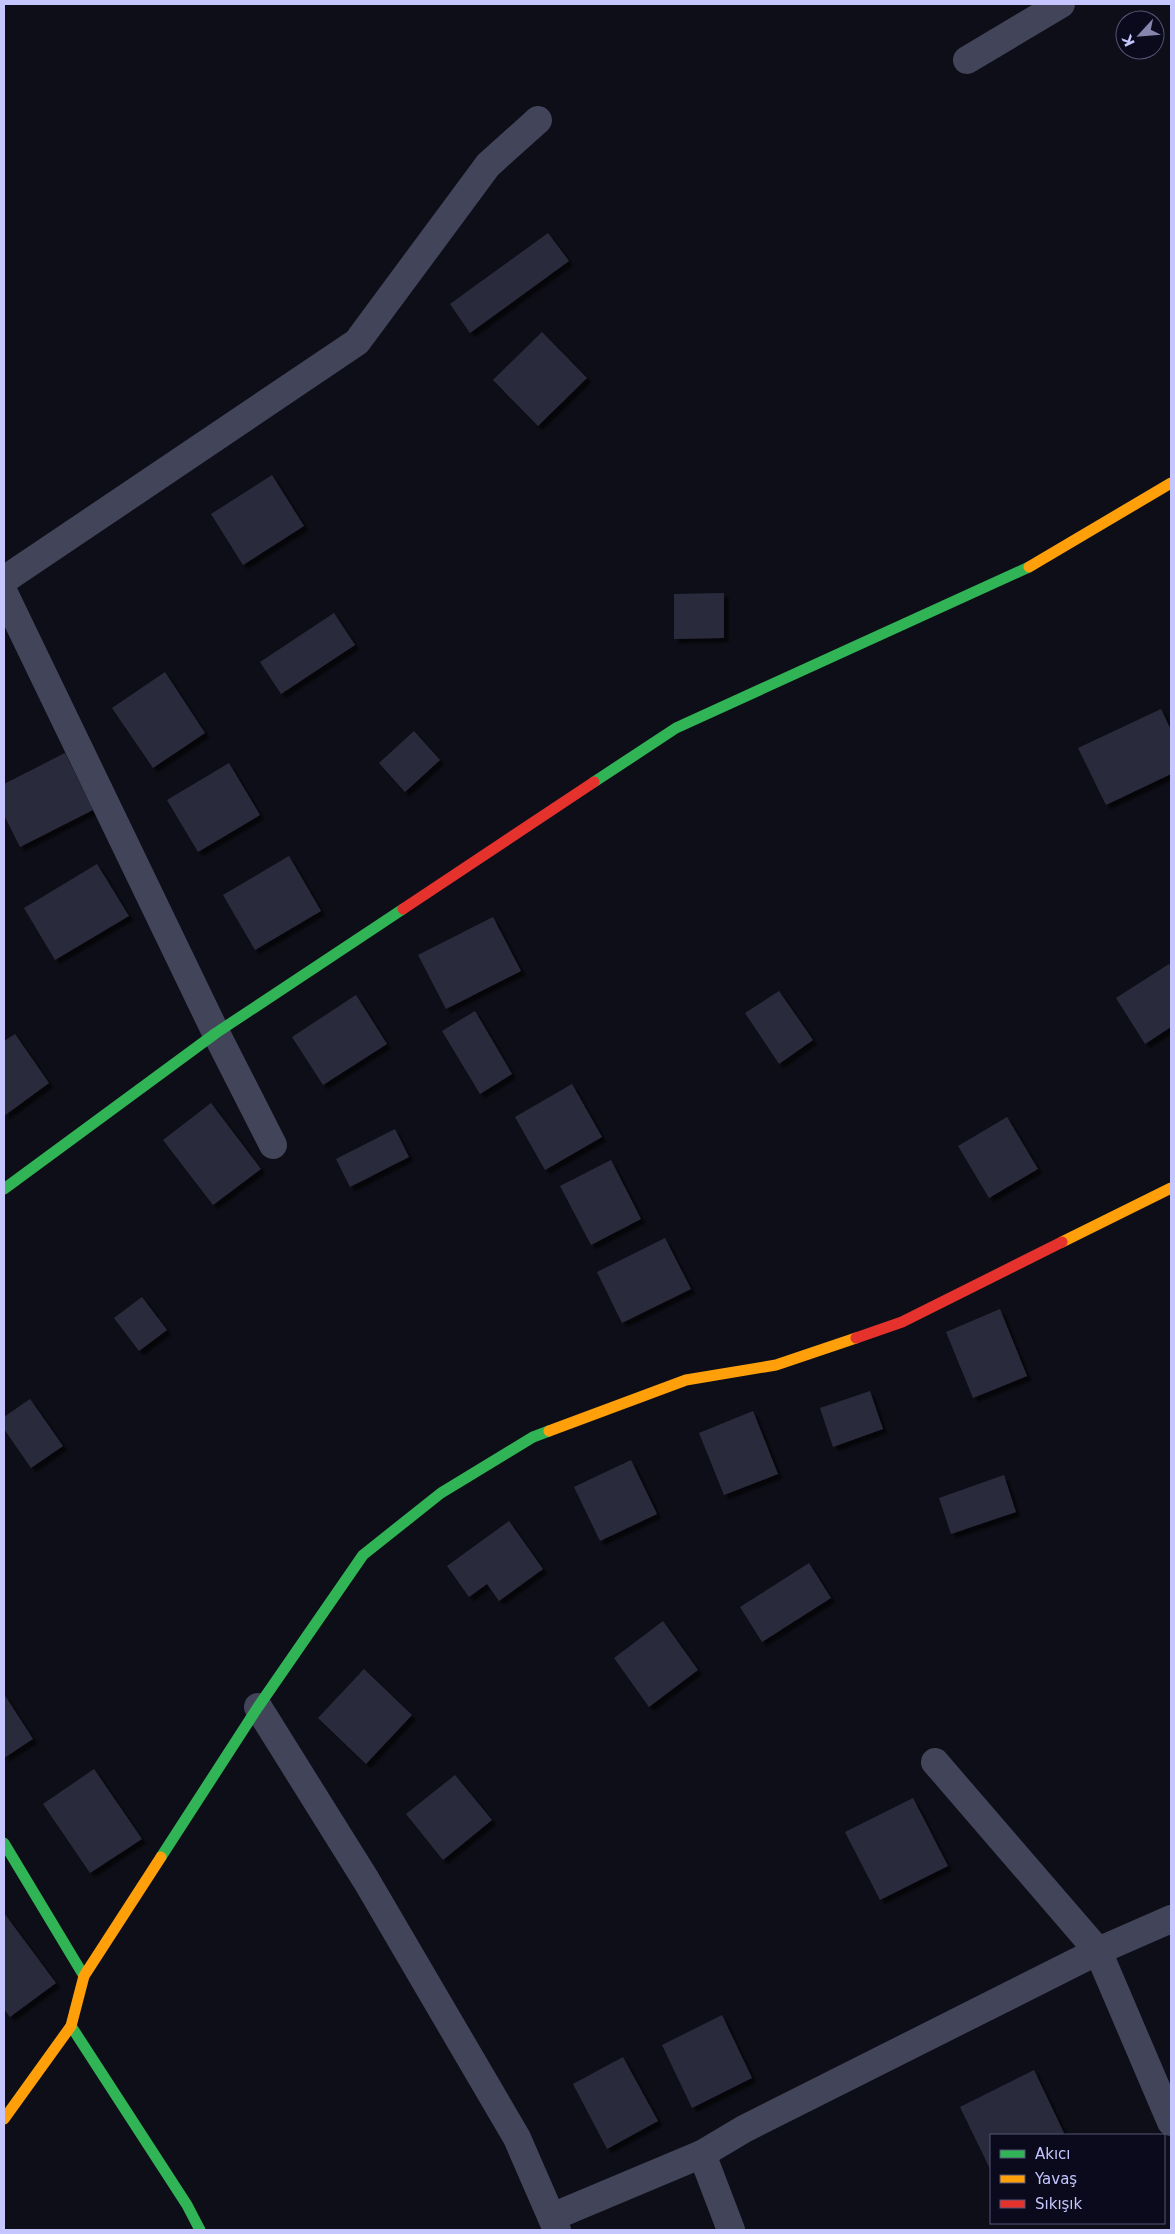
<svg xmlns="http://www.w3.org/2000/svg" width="1175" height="2234" font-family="'DejaVu Sans',sans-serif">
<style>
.building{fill:#2b2a3c;filter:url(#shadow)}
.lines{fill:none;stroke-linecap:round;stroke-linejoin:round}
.street{stroke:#424459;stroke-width:28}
.fast{stroke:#30b455;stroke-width:11}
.slow{stroke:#ff9f0a;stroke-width:11}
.jam{stroke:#e5322d;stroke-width:11}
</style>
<defs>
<filter id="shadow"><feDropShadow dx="4.5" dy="4.5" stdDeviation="1" flood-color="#0009"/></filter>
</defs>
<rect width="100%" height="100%" fill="#0e0e18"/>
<g class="building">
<polygon points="548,233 569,261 470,333 450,304"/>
<polygon points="542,332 587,378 538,426 493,380"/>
<polygon points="272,475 304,526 243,565 211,514"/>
<polygon points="724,593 724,638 674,639 674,594"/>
<polygon points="334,613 355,645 281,694 260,662"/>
<polygon points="165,672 205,733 153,768 112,708"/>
<polygon points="1161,709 1171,730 1171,774 1106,805 1078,748"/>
<polygon points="414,731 440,760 405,792 379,763"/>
<polygon points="65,753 93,810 20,847 4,815 4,784"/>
<polygon points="229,763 260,815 198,852 167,800"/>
<polygon points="289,856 321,911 255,950 223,895"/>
<polygon points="97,864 129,916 55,960 24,908"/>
<polygon points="493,917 521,971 446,1009 418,955"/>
<polygon points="1169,964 1171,967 1171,1027 1145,1044 1116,998"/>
<polygon points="779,991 813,1040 779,1064 745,1013"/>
<polygon points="356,995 387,1044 323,1085 292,1037"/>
<polygon points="475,1011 512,1074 480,1094 442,1031"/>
<polygon points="15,1034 49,1083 4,1116 4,1041"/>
<polygon points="572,1084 602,1137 545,1170 515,1117"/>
<polygon points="211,1103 261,1169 213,1205 163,1140"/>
<polygon points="1007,1117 1038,1169 989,1198 958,1146"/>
<polygon points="395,1129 409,1157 350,1187 336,1159"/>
<polygon points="611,1160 641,1219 591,1245 560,1186"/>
<polygon points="665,1238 691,1289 622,1323 597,1272"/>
<polygon points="142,1297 167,1330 139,1351 114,1318"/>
<polygon points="1000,1309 1027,1376 973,1398 946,1332"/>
<polygon points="870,1391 883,1429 833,1447 820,1408"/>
<polygon points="30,1399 63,1446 31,1468 4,1429 4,1417"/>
<polygon points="753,1411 778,1474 724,1495 699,1433"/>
<polygon points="631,1460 657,1514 600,1541 574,1487"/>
<polygon points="1004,1475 1016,1512 951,1534 939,1498"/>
<polygon points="509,1521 543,1569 499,1601 487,1584 469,1597 447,1566"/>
<polygon points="809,1563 831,1598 762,1642 740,1607"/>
<polygon points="663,1621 698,1670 649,1707 614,1658"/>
<polygon points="364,1669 412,1715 366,1764 318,1718"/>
<polygon points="4,1694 33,1739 4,1758"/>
<polygon points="94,1769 142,1839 90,1873 43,1804"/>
<polygon points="455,1775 492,1820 443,1860 406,1814"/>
<polygon points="913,1798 948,1866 880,1900 845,1832"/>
<polygon points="4,1913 56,1983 10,2017 4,2009"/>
<polygon points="722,2015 752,2078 692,2108 662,2045"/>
<polygon points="623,2057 658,2121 607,2149 573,2084"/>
<polygon points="1034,2070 1064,2133 1060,2135 991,2135 991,2171 960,2107"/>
</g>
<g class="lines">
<g class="street">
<polyline points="967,60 1061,4"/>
<polyline points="4,580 357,342 488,165 538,120"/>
<polyline points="4,593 216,1033 273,1145"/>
<polyline points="258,1707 366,1880 517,2138 557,2230"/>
<polyline points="935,1762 1098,1951 1171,2122"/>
<polyline points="552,2217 702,2154"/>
<polyline points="731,2230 702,2154 744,2129 1098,1951 1171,1919"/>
</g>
<g class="fast">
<polyline points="594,782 676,728 1029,567"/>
<polyline points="4,1189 216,1033 403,909"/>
<polyline points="4,1843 84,1976"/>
<polyline points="161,1857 258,1707 363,1555 441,1493 533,1437 549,1431"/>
<polyline points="71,2026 187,2205 200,2230"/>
</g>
<g class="slow">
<polyline points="1029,567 1171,483"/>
<polyline points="1062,1242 1171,1188"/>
<polyline points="549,1431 686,1380 776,1365 856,1338"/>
<polyline points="4,2119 71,2026 84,1976 161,1857"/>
</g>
<g class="jam">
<polyline points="403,909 594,782"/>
<polyline points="856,1338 902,1322 1062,1242"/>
</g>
</g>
<rect width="1175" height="2234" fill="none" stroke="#c5c5ff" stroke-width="10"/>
<rect x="990" y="2134" width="175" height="90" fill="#0b0a1c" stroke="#555577"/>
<rect x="1000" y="2150" width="25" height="8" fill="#30b455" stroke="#555577"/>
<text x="1035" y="2159" font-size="15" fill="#c5c5ff">Akıcı</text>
<rect x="1000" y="2175" width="25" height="8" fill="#ff9f0a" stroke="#555577"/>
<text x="1035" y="2184" font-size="15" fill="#c5c5ff">Yavaş</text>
<rect x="1000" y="2200" width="25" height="8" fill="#e5322d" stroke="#555577"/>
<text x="1035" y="2209" font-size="15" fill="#c5c5ff">Sıkışık</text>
<g transform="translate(1140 35) rotate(244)"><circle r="24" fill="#0b0a1c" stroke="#555577"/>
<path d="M0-4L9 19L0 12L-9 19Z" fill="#8585ae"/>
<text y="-8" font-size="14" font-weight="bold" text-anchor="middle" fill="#c5c5ff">K</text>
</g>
</svg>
